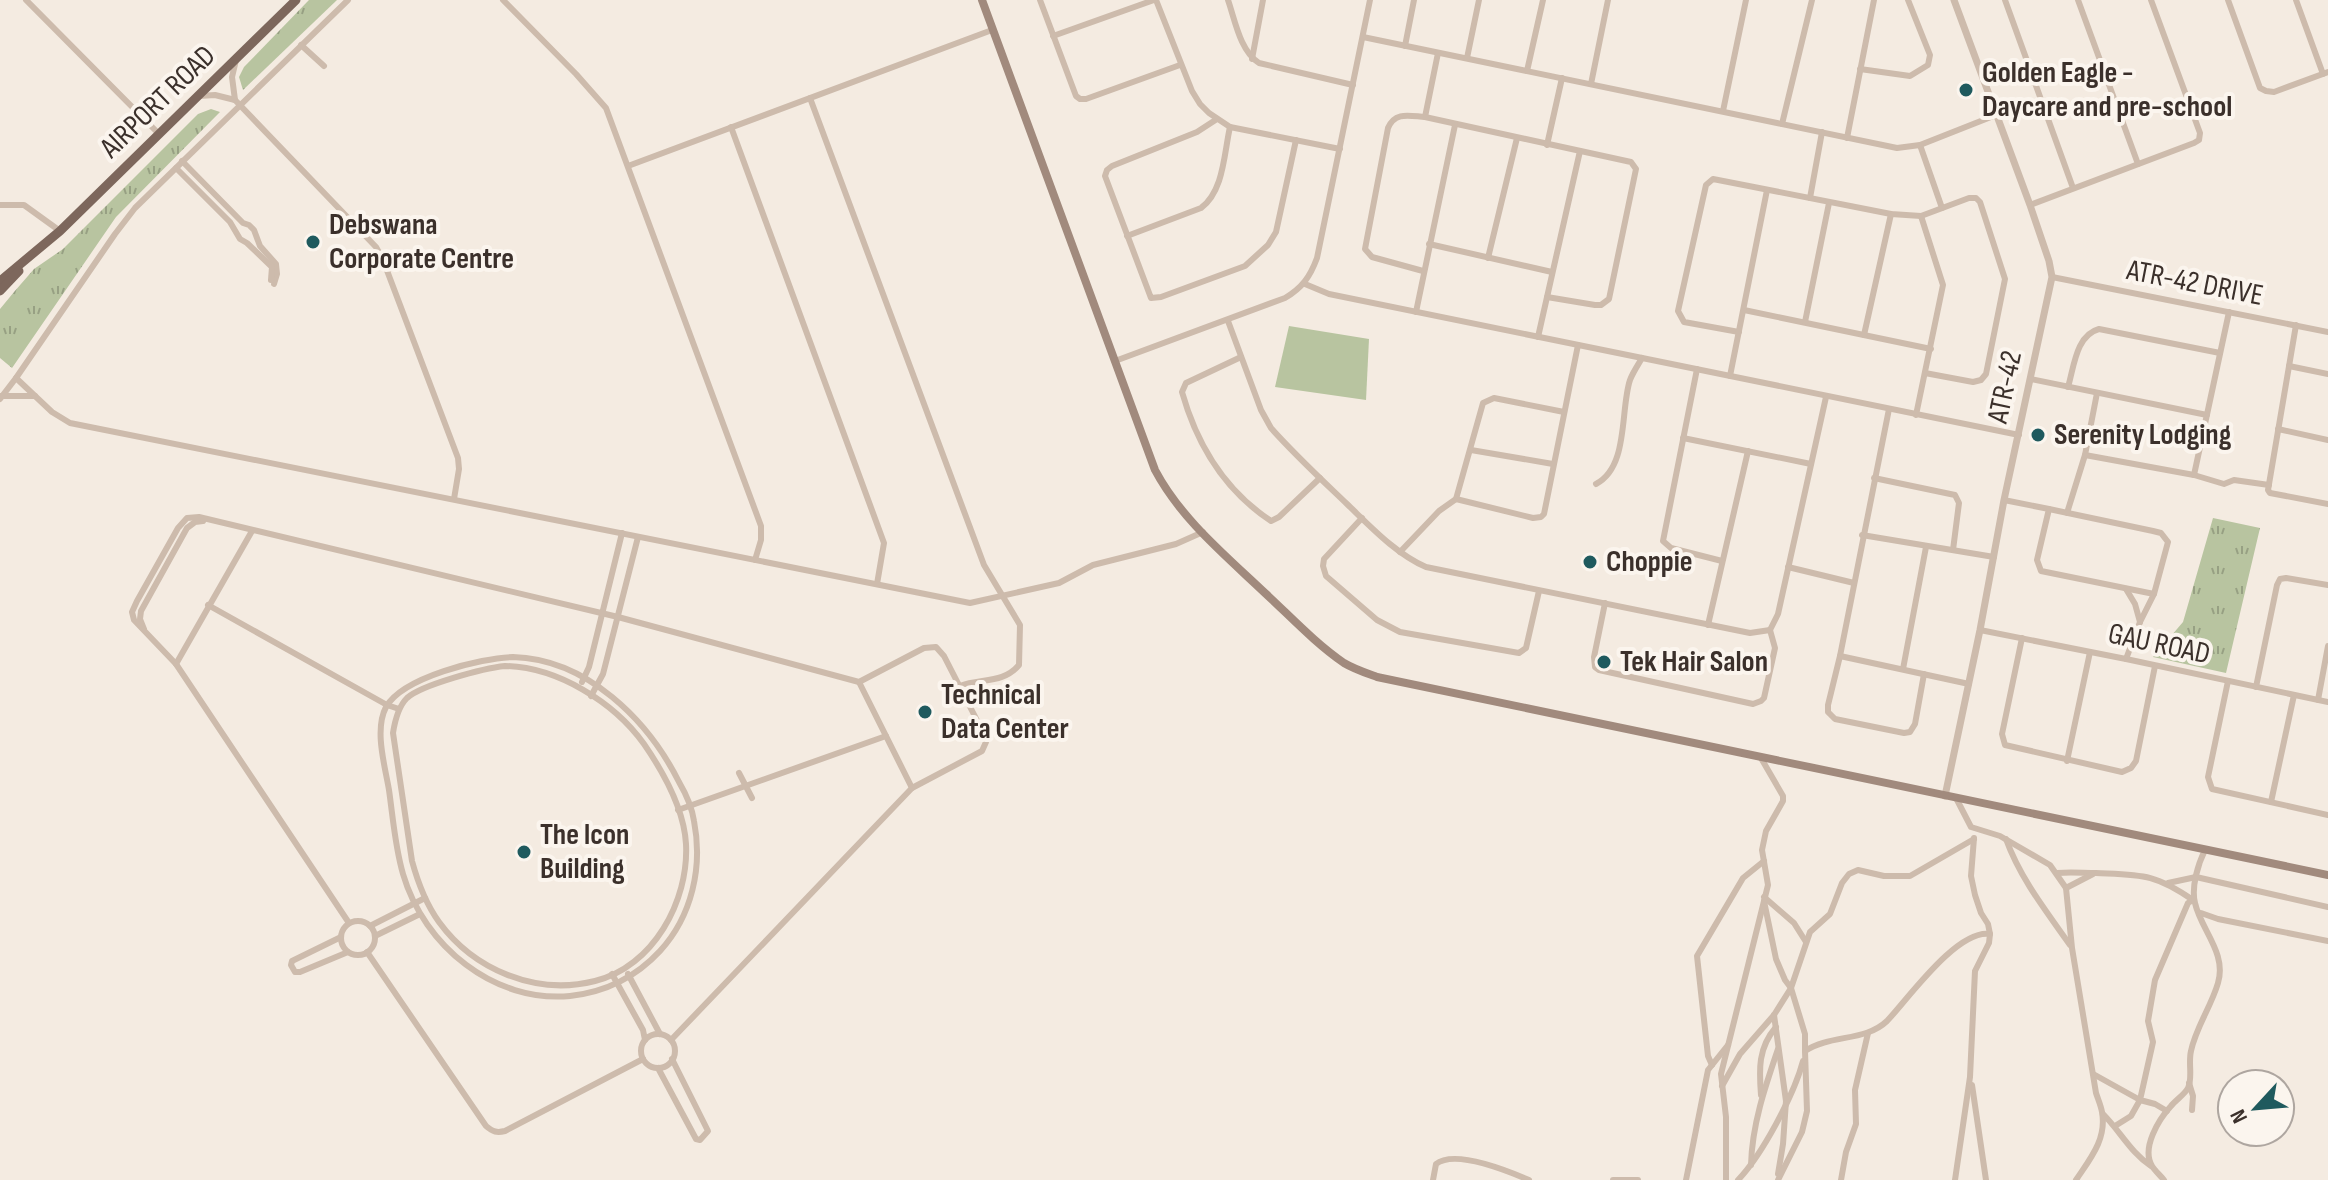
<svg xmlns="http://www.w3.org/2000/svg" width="2328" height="1180" font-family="'Sofia Sans Condensed',sans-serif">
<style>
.grass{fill:url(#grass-tufts)}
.park{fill:#b8c4a0}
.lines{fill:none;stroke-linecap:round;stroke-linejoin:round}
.minor{stroke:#cdbbac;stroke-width:6}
.tertiary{stroke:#cdbbac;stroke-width:7}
.secondary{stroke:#a18a7d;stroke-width:8}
.primary{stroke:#7d675c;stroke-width:9}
.poi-dot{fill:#1f5a5e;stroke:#fbf5ee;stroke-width:3}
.labels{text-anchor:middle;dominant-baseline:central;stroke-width:8;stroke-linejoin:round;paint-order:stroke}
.poi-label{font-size:30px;font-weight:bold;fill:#3b302b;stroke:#fbf5ee;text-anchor:start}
.street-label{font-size:30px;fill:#3b302b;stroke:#fbf5ee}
</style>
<defs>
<pattern id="grass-tufts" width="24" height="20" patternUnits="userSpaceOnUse" patternTransform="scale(2)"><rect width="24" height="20" fill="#b8c4a0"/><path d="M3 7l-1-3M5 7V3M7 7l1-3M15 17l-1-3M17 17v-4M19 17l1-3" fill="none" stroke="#97a083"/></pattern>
</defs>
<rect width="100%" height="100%" fill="#f4ebe1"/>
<g class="grass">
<polygon points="309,0 337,0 243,90 239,77 244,67"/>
<polygon points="211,109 220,112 116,217 12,368 0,358 0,309 14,292 34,269 63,249 198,114"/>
<polygon points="2213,518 2260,528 2226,673 2153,657 2183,622"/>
</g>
<polygon class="park" points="1289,326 1369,339 1366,400 1275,387"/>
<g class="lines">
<g class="minor">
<polyline points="26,0 159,134"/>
<polyline points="503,0 576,74 606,108 761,526 761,540 755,560"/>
<polyline points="1040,0 1076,96 1080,99 1086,99 1180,65"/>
<polyline points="1156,0 1192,91 1200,104 1209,113 1230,127 1340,149"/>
<path d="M1228 0C1235 20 1240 51 1259 63L1353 85"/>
<polyline points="2005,0 2073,188"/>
<polyline points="2078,0 2138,164"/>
<polyline points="2228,0 2260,88 2266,91 2274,92 2328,72"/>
<polyline points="2296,0 2323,74"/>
<polyline points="1053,36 1154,0"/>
<polyline points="1363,37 1897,148 1920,145 1996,115"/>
<polyline points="301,45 324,66"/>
<polyline points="1405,46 1414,0"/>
<polyline points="1467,58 1479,0"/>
<polyline points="1252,59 1263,0"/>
<polyline points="1860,69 1910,76 1928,65 1930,55 1908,0"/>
<polyline points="1527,71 1543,0"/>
<polyline points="1591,84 1608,0"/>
<polyline points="199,96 215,95 235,100 376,247 383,260 458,458 459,469 454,499"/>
<path d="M810 98 984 565 1020 625 1019 665C1003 684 981 678 960 686"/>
<polyline points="235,100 232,77 236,60"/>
<polyline points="1723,111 1746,0"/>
<polyline points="1425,117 1438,53"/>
<polyline points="1217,119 1197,132 1112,166 1107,170 1105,176 1151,298 1161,297 1245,266 1268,245 1276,232 1296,140"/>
<polyline points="1782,124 1812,0"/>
<polyline points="731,127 884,543 877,584"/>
<polyline points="1847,138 1874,0"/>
<polyline points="1547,145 1562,78"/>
<polyline points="1920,145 1942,208"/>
<polyline points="182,161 243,223 249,225 254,230 260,246 276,264 277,274 274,284"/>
<polyline points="628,166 992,30"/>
<polyline points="176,168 230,222 240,239 247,243 272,267 271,280"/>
<polyline points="1810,198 1822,132"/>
<polyline points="0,205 24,205 60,231"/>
<polyline points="2030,205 2194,143 2199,140 2200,133 2151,0"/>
<path d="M1127 236 1201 208C1224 191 1224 153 1230 127"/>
<polyline points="1429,244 1552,272"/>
<polyline points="1488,258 1517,138"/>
<path d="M1423 271 1372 257 1365 249 1388 128C1395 111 1410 116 1425 117L1631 162 1636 169 1609 299 1601 305H1595L1547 297"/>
<polyline points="2052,277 2328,332"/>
<polyline points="1305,284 1329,294 2019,435"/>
<polyline points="1744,310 1931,349"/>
<polyline points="1416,312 1455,125"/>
<path d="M1228 321 1261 410 1271 428C1295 455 1321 479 1347 504 1370 526 1396 554 1426 567L1750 633 1770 630 1778 614 1826 397"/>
<polyline points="1805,322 1829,203"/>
<polyline points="2296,325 2268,490 2270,493 2328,504"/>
<polyline points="1739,332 1684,322 1678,311 1706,185 1713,179 1891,214 1921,216 1969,198 1976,198 1980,202 2005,279 1986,374 1981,380 1973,382 1925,373"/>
<polyline points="1864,335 1891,214"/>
<polyline points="1538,337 1580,151"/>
<path d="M1241 357 1186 383 1182 392C1197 445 1224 490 1271 521L1279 517 1320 478"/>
<path d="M1115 361 1285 298C1302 288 1310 277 1317 258L1370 0"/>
<polyline points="2289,366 2328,374"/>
<polyline points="1697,369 1663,541 1671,548 1722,561"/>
<polyline points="1730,376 1767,190"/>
<polyline points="16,378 115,234 135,208 348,0"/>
<polyline points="2031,379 2207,415"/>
<path d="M2068 387C2074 367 2076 335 2099 329L2220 353"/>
<polyline points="1,396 35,396"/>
<polyline points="0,399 16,378 52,412 70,423 970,603 1059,583 1093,565 1176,544 1203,532"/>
<polyline points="1889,409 1840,656 1828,705 1828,712 1835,719 1904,733 1910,732 1915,724 1924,674"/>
<polyline points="1916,415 1943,285 1921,216"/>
<polyline points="2278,429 2328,440"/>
<polyline points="1683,438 1811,464"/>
<polyline points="1471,450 1553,464"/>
<polyline points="2085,455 2194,475 2229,312"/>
<polyline points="2194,475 2224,484 2234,480 2269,485"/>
<polyline points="1874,478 1955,495 1959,503 1953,550"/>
<path d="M1596 484C1629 467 1620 410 1630 380 1633 372 1638 365 1642 358"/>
<polyline points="1456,499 1533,518 1541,517 1544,514 1578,345"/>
<polyline points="2004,500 2049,509 2037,560 2041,571 2154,594"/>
<polyline points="2049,509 2153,531 2161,533 2168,542 2154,594 2140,622 2126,659"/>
<polyline points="2067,513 2085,455 2097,393"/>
<polyline points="1362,518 1324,559 1323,566 1326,576 1377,620 1400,632 1519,653 1526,648 1539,591"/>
<polyline points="1862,535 1994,557"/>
<polyline points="1400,552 1439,511 1456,499 1483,403 1494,398 1564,412"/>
<polyline points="1788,567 1854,583"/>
<polyline points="2126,589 2135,604 2140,622"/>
<polyline points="1605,603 1594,657 1595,667 1599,670 1753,704 1761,701 1764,698 1775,648 1770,630"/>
<polyline points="208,605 387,705 399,709"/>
<polyline points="1708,625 1748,451"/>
<polyline points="144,629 140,619 141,611 187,528 195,522 203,521"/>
<polyline points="1980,630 2126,659 2328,702"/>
<polyline points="2022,638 2002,734 2005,745 2122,772 2131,768 2136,761 2155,666"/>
<polyline points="1840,656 1969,684"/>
<path d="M513 657C587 659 648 720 679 782 686 794 692 807 694 821 703 867 692 916 660 951 636 977 606 992 570 996 494 1003 424 946 403 874 395 847 393 818 389 790 385 766 374 730 386 707 403 677 481 658 513 657Z"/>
<polyline points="176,664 252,531"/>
<path d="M505 666C557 667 614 702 644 744 664 773 684 809 686 844 689 901 653 967 595 981 536 996 474 970 439 922 426 904 418 883 412 861L393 733C395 720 398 707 407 698 421 685 484 668 505 666Z"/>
<polyline points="1903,669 1926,547"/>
<polyline points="2228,681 2208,777 2212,789 2328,815"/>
<polyline points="582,682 589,667 622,533"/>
<polyline points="859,682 912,788"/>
<polyline points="2256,687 2277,585 2280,579 2286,578 2328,585"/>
<polyline points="591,696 603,674 638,537"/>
<polyline points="2318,700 2328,646"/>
<polyline points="2067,761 2090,652"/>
<polyline points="739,773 752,798"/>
<path d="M1956 798 1971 827 2000 836 2050 865 2066 888 2072 948 2096 1093C2098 1099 2101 1106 2102 1112 2107 1139 2090 1159 2076 1180"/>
<polyline points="2271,802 2294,695"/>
<polyline points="678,810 886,736"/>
<path d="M2006 839C2020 878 2046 911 2070 945"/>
<path d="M2057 873C2071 872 2083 873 2096 873 2141 875 2154 873 2193 900L2188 903 2155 980 2148 1021 2153 1042 2140 1100 2155 1104 2167 1111"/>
<polyline points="2168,883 2196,877 2328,907"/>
<polyline points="2066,888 2093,874"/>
<polyline points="1764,897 1794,923 1806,942"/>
<polyline points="1764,901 1776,959 1785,980 1791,988 1805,1034 1805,1051"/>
<polyline points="2201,913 2218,919 2328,941"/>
<circle cx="358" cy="938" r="17"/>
<polyline points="349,923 176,664 134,620 132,612 137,601 178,528 187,518 199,517 618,617 859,682 924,648 936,647 944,656 985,736 986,742 982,751 912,788 671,1040"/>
<polyline points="370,926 425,898"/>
<polyline points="375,936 420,914"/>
<polyline points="341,937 292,961 291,965 295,972 300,972 348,952"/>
<path d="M367 952 486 1126C493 1132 497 1133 505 1131L643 1059"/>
<polyline points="612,974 643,1030 645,1040"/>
<polyline points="628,974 660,1034"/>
<polyline points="1774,1015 1786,1101 1783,1144 1778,1174"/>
<circle cx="658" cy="1051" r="17"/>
<polyline points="1712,1065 1708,1056 1697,956 1743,878 1764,861"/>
<polyline points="658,1068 696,1139 700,1140 708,1131 672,1059"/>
<polyline points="2095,1075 2140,1100 2131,1116 2115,1126"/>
<polyline points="2189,1083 2193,1096 2192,1110"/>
<polyline points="1972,1085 1986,1180"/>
<polyline points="1722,1086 1740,1054 1774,1015 1791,988 1810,932 1830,914 1842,883 1849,874 1858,870 1884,876 1910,876 1974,839"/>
<path d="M1761 1095C1759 1069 1758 1048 1776 1027"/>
<path d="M2103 1114C2120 1131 2131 1153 2151 1166"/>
<path d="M1751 1165C1752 1125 1765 1087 1778 1049"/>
<path d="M1433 1180 1436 1164C1455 1149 1508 1171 1529 1180"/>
<polyline points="1613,1180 1638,1180"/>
<polyline points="1686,1180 1708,1070 1728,1045"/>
<polyline points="1726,1180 1726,1117 1721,1074 1768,885 1762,850 1766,831 1783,801 1783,796 1761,758"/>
<path d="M1738 1180C1762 1155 1794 1095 1803 1061"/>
<path d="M1778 1180 1802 1132 1807 1111 1805 1051C1831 1034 1865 1042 1887 1021 1908 999 1957 929 1990 934"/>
<polyline points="1841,1180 1846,1152 1856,1124 1855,1090 1868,1033"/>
<polyline points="1955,1180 1970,1077 1975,971 1989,943 1990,934 1988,924 1981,913 1975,895 1971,876 1974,838"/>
<path d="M2164 1180C2160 1175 2155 1171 2152 1166 2141 1148 2159 1119 2171 1106 2176 1100 2185 1094 2188 1088 2193 1078 2188 1063 2191 1051 2196 1027 2211 1007 2218 983 2227 953 2201 930 2195 903 2191 887 2198 864 2205 850"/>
</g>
<polyline class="tertiary" points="1945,796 1980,630 2004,500 2052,277 2049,261 2030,205 1954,0"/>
<path class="secondary" d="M982 0 1155 470C1181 519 1225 555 1265 593 1291 617 1315 643 1344 663 1354 669 1366 673 1377 677L2328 875"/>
<g class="primary">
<polyline points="0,281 60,231 296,0"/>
<polyline points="0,291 19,271"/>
</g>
</g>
<g class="poi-dot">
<circle cx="1966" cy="90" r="8"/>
<circle cx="313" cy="242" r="8"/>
<circle cx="2038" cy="435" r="8"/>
<circle cx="1590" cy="562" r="8"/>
<circle cx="1604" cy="662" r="8"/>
<circle cx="925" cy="712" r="8"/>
<circle cx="524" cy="852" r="8"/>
</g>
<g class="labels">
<g class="poi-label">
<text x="1982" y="73">Golden Eagle -<tspan x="1982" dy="34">Daycare and pre-school</tspan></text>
<text x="329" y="225">Debswana<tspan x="329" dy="34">Corporate Centre</tspan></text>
<text x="2054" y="435">Serenity Lodging</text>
<text x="1606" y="562">Choppie</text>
<text x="1620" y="662">Tek Hair Salon</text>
<text x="941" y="695">Technical<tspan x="941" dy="34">Data Center</tspan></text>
<text x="540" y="835">The Icon<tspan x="540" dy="34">Building</tspan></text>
</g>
<g class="street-label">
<text transform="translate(158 102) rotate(-44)">AIRPORT ROAD</text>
<text transform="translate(2195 283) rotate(11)">ATR-42 DRIVE</text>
<text transform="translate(2005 387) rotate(-78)">ATR-42</text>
<text transform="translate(2159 644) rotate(12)">GAU ROAD</text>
</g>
</g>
<g transform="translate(2256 1108) rotate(244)"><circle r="38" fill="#fbf5ee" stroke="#aea6a0" stroke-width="2"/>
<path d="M0-6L14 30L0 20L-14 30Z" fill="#1f5a5e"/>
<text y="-12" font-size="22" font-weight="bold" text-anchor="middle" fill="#3b302b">N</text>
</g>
</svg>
